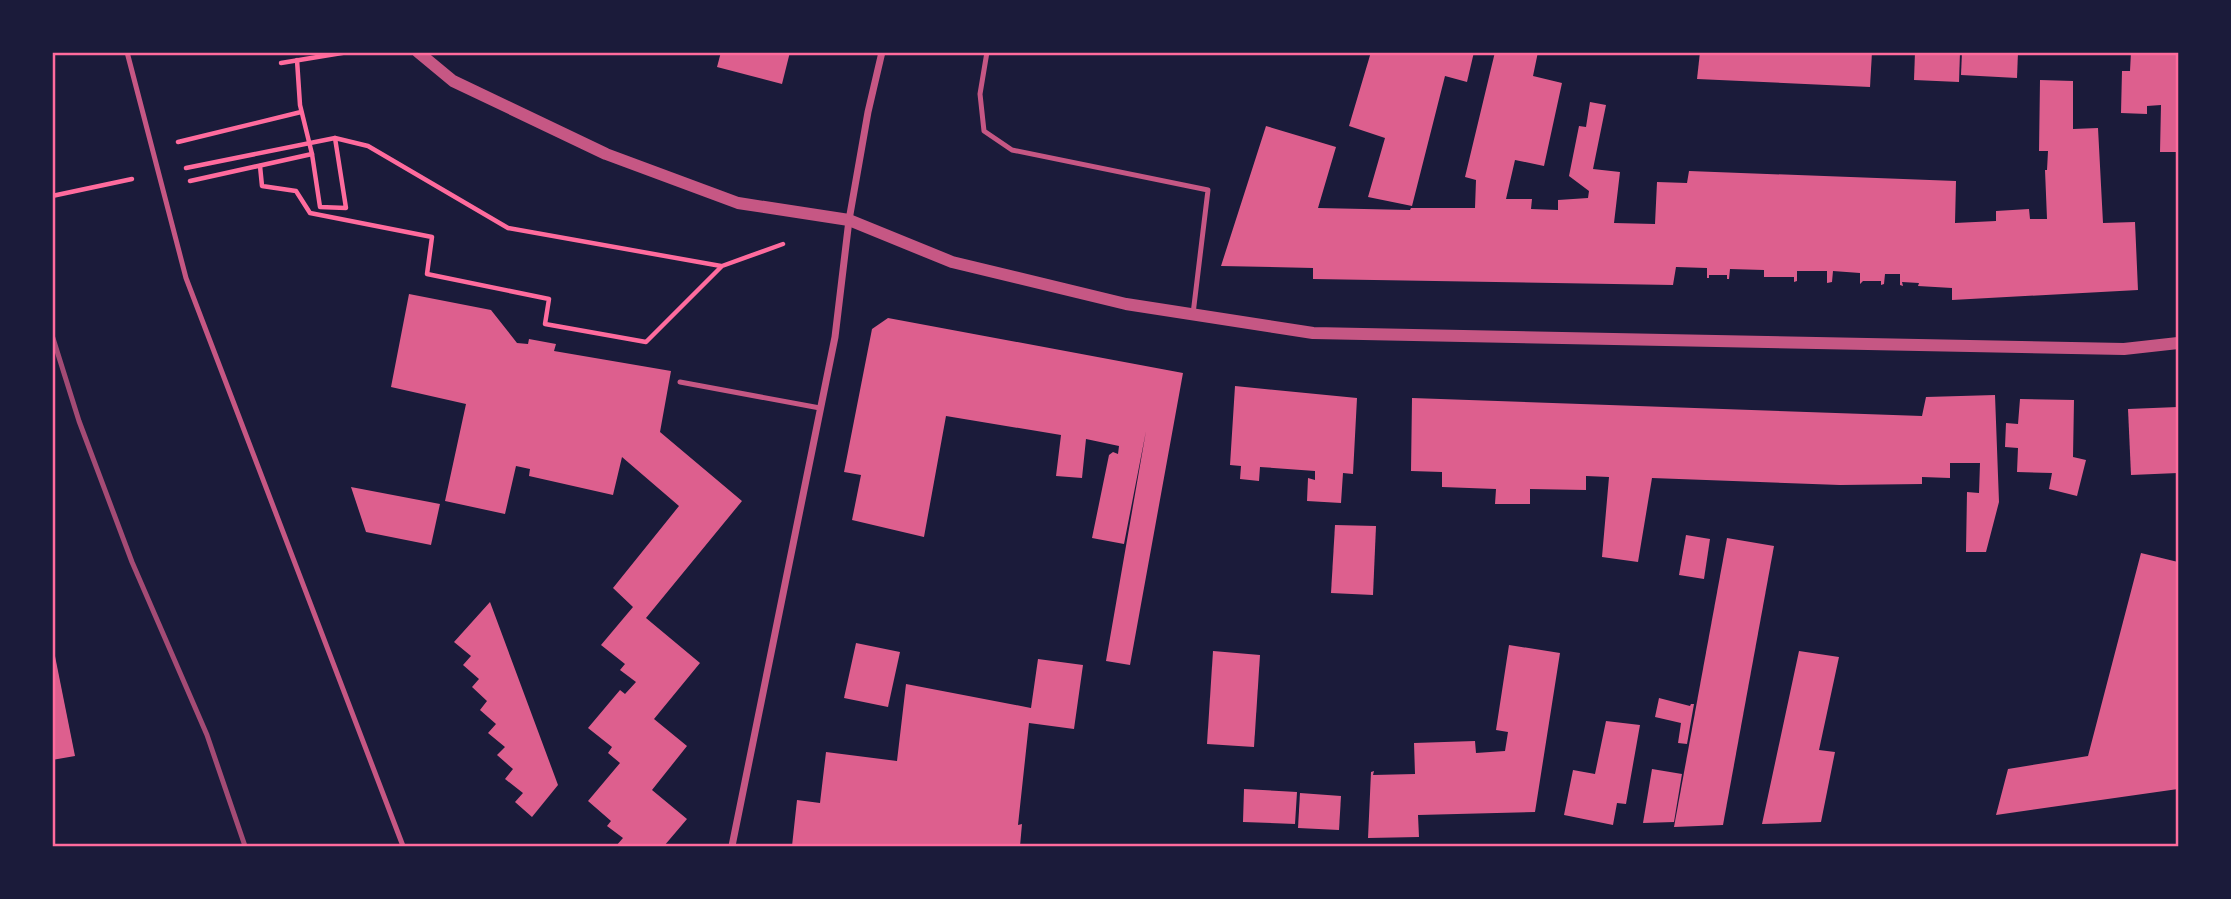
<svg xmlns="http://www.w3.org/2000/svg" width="2231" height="899" font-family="Figtree,sans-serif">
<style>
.building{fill:#dd5f8e}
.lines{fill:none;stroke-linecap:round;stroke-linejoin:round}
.path{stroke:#ff6b9d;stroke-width:4.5}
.service{stroke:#c65784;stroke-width:5}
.minor{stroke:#c65784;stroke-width:7}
.tertiary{stroke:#c65784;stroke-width:12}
.rail{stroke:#a44b75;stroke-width:5}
.neatline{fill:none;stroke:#ff6b9d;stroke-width:2.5}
</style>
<rect width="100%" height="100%" fill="#1b1b3a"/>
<g class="building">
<polygon points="721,52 790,52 782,84 717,67"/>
<polygon points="1371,52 1474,52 1467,82 1445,76 1412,206 1368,197 1385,138 1349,126"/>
<polygon points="1495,52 1538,52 1533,76 1562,83 1544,166 1515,160 1506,199 1532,199 1531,209 1558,210 1558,200 1588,198 1589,191 1569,176 1579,126 1586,127 1590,102 1606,105 1593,169 1620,172 1614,223 1655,224 1657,182 1687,183 1689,171 1956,181 1955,223 1996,221 1996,211 2029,209 2030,219 2047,219 2045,170 2047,170 2048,151 2039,151 2040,80 2073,81 2073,129 2098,128 2103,223 2135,222 2138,290 1952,300 1952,288 1918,286 1919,283 1902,282 1903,286 1900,285 1900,274 1885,274 1884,284 1881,285 1881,281 1863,281 1860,284 1860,273 1833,271 1832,282 1827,283 1827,271 1797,271 1797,281 1794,282 1794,277 1764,277 1764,270 1730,269 1729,279 1727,279 1727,275 1709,275 1709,278 1707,278 1707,268 1676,267 1673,285 1313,279 1313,268 1221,266 1266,126 1336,147 1318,208 1410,210 1411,208 1475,208 1476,180 1465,177"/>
<polygon points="1700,52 1872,52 1870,87 1697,79"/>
<polygon points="1915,52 1960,52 1959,82 1914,80"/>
<polygon points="1962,52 2018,52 2017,78 1961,75"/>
<polygon points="2131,52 2178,52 2178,152 2160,152 2161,105 2147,106 2147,114 2121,113 2122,71 2130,71"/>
<polygon points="409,294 491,310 517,343 528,344 529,339 556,344 554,351 671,371 660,432 742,501 646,618 700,663 654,719 687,746 652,790 687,819 664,846 616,846 623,838 607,826 611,821 588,801 620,763 608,753 612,747 588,728 620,690 625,694 636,682 620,670 625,664 601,645 633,607 613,588 679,506 622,457 613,495 529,476 530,469 516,466 505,514 445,501 466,404 391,387"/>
<polygon points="888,318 1183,373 1130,665 1106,661 1146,431 1124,544 1092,538 1109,455 1113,452 1118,454 1119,446 1086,439 1082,478 1056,476 1061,435 946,416 924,537 852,520 861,475 844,472 872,329"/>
<polygon points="1235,386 1357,398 1353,474 1343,473 1341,503 1307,501 1308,478 1315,480 1315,471 1260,467 1259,481 1240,479 1241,466 1230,465"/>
<polygon points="1995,395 1999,502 1986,552 1966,552 1967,492 1979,493 1980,463 1950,463 1950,478 1922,477 1922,484 1840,485 1652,478 1638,562 1602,557 1609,477 1586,476 1586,490 1530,489 1530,504 1495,504 1496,489 1442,487 1442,472 1411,471 1412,398 1922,416 1926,397"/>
<polygon points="2020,399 2074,400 2073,457 2086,460 2077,496 2049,489 2052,473 2017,472 2018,448 2005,447 2006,423 2018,424"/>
<polygon points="2178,407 2178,473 2131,475 2128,409"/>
<polygon points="351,487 440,504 431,545 366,532"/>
<polygon points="1335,525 1376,526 1373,595 1331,593"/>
<polygon points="1686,535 1710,539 1704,579 1679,575"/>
<polygon points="1727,538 1774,546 1723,825 1674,827"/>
<polygon points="2141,553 2178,562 2178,789 1996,815 2008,769 2088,756"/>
<polygon points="490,602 558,785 532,817 515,802 523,793 505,779 513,769 497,755 505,747 488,733 496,724 480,710 487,701 472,687 479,679 463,665 471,656 454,642"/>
<polygon points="52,641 75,756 52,760"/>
<polygon points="856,643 900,652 888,707 844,698"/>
<polygon points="1509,645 1560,653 1535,812 1418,815 1419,837 1368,838 1371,772 1374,771 1373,775 1415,774 1414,743 1475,741 1476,753 1505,751 1508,732 1496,730"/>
<polygon points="1213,651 1260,655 1254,747 1207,744"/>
<polygon points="1799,651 1839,657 1819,750 1835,752 1821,822 1762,824"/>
<polygon points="1038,659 1083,665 1074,729 1029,723 1018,825 1022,824 1020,846 792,846 797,800 820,803 826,752 897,761 906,684 1031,708"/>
<polygon points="1659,698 1690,706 1691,704 1694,704 1687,744 1678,743 1681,723 1655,717"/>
<polygon points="1606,721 1640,725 1626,804 1617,803 1613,825 1564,815 1573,770 1595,774"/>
<polygon points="1652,769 1682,774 1674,822 1643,823"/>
<polygon points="1244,789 1297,792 1295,824 1243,822"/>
<polygon points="1300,793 1341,796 1339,830 1298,828"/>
</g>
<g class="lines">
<g class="path">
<polyline points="297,60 300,105 312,154 320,207 346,208 335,138"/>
<polyline points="281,63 348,52"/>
<polyline points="178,142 301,112"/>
<polyline points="260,166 262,186 296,191 310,213 432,237 427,274 549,299 545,324 646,342 722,266 783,244"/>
<polyline points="186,168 335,138 368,146 508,228 721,266"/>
<polyline points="190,181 312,154"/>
<polyline points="52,196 132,179"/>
</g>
<g class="service">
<polyline points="127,52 186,278 403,846"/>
<polyline points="987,52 980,94 984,131 1012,150 1208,190 1193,314"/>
<polyline points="680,382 820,408"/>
</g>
<polyline class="minor" points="732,846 835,337 849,220 868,112 882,52"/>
<polyline class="tertiary" points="418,52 453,81 606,154 738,203 849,220 952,262 1126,304 1313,333 2124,349 2178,343"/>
<polyline class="rail" points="52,335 79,421 132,562 207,735 245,846"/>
</g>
<rect width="2231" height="899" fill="none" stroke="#1b1b3a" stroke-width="108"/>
<rect x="54" y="54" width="2123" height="791" class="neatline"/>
</svg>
